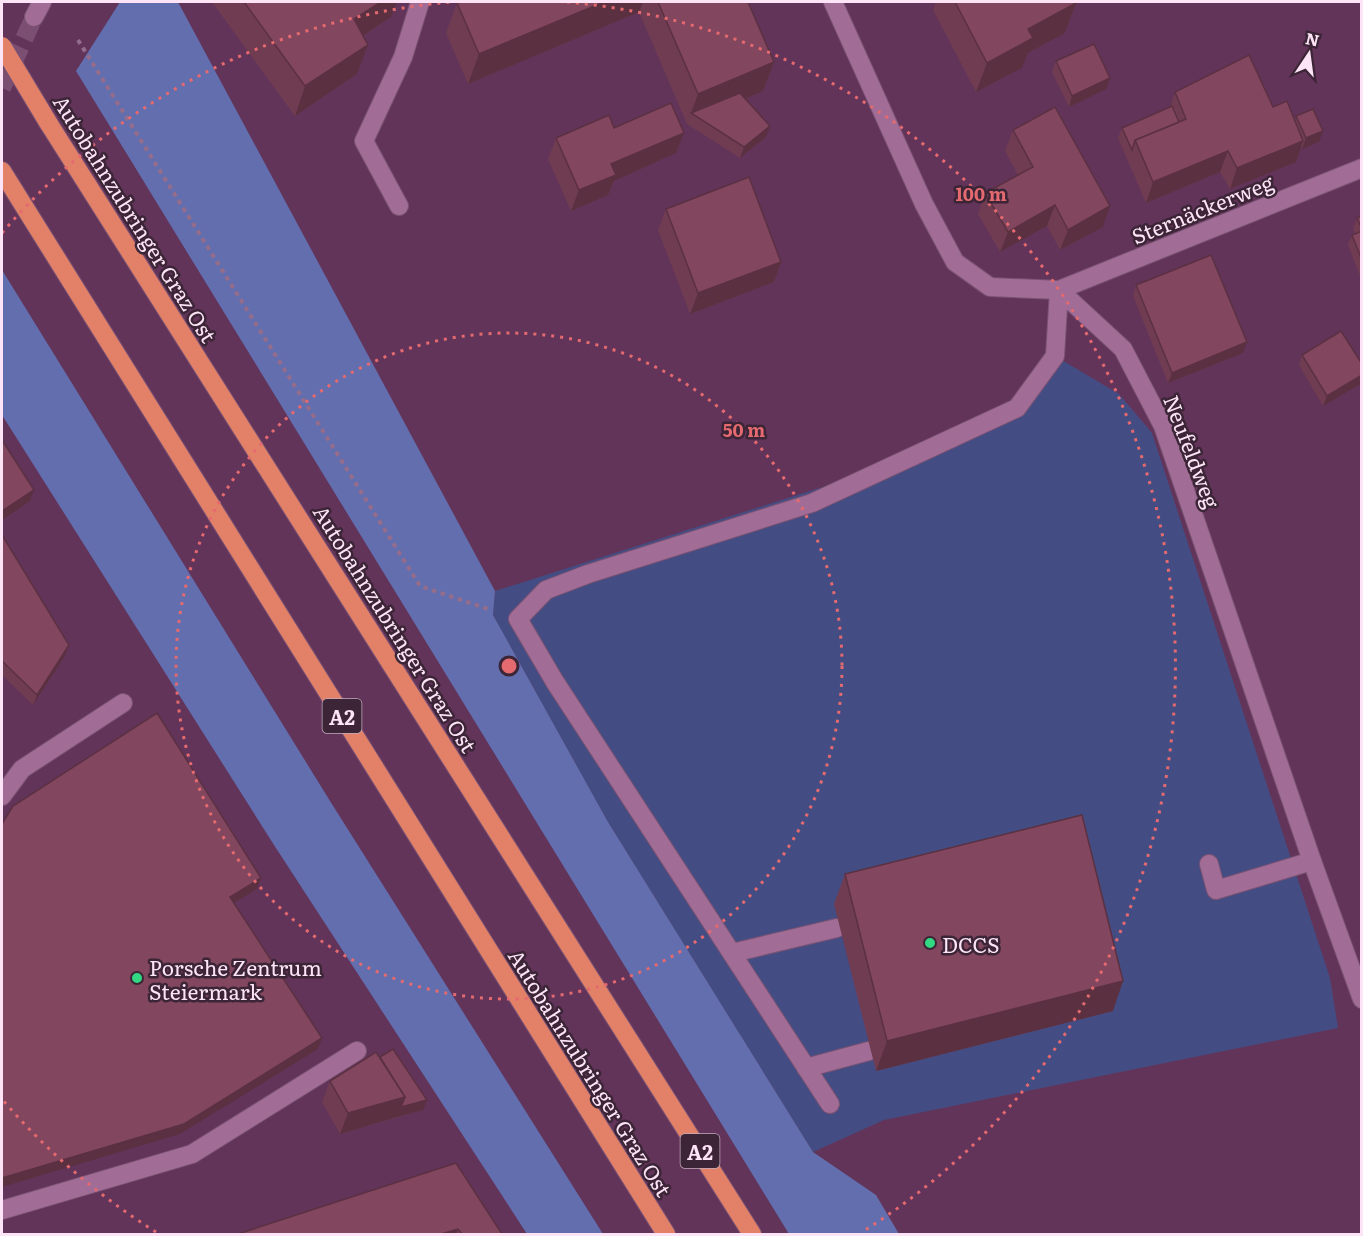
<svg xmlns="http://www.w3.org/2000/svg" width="1363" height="1236" font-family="Literata,serif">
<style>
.green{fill:#444d83}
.forest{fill:#626eae}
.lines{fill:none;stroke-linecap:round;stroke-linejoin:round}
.minor-tunnel{stroke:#7a4f72;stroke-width:18;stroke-dasharray:18 9;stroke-linecap:butt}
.minor-casing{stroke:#7a5273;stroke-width:20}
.highway-casing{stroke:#7a5273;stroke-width:20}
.path{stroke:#946c8c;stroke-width:4;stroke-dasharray:4.5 4.5;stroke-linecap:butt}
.minor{stroke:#a16d96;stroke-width:18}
.highway{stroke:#e38068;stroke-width:18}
.highway-bridge-casing{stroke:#7a5273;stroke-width:20;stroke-linecap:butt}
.highway-bridge{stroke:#e38068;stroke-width:18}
.wall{fill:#703c52}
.shaded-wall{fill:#5b3142}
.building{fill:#82465f;stroke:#5b3142;stroke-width:1.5}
.ring{fill:none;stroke:#e46a70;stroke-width:3;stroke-dasharray:3 6}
.poi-dot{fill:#33d882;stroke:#3b2536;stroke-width:2}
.labels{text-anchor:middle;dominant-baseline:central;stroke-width:5;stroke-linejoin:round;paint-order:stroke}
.shield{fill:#3b2536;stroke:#c3abbd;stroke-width:1.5}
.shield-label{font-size:20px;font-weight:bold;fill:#fde5f7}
.street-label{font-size:21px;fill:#fde5f7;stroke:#3b2536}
.poi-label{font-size:21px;fill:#fde5f7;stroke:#3b2536;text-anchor:start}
.centre{fill:#e46a70;stroke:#3b2536;stroke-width:3}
.ring-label{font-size:18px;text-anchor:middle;font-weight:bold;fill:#e46a70;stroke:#3b2536;stroke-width:5;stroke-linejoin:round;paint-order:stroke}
</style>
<rect width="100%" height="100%" fill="#63345a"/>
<polygon class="green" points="1055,356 1119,394 1152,433 1330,978 1338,1028 884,1120 813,1152 608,822 493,615 495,591 889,466 1017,408"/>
<g class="forest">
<polygon points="120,2 178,2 495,591 493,615 608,822 813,1152 876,1195 899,1234 789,1234 76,71"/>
<polygon points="2,270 330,801 603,1234 527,1234 274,845 2,415"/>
</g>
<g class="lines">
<polyline class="minor-tunnel" points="2,88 34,17"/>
<g class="minor-casing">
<g id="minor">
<polyline points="833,2 924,204 955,262 990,287 1059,290 1123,349 1163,426 1312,861 1362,999"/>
<polyline points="34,17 42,2"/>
<polyline points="399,206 364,141 403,57 420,2"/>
<polyline points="1059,290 1362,168"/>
<polyline points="2,796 22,769 123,703"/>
<polyline points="1209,864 1216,890 1312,861"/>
<polyline points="732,953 837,928"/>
<polyline points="806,1068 869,1051"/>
<polyline points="830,1104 555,682 518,619 546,590 588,574 812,503 1017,408 1055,356 1059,290"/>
<polyline points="2,1210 192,1154 357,1051"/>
</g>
</g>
<g class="highway-casing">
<g id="highway">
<polyline points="49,124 752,1234"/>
<polyline points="2,171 666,1234"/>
</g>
</g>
<polyline class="path" points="78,40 420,586 488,609"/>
<use href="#minor" class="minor"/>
<use href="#highway" class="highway"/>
<g class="highway-bridge-casing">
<polyline id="highway-bridge" points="2,46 49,124"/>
</g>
<use href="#highway-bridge" class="highway-bridge"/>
</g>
<g class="wall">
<polygon points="212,2 397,2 391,17 363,36 368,45 357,74 295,116"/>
<polygon points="461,2 748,2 774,62 763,91 746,99 770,126 766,137 740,158 687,124 639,12 468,84 446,33 457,3"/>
<polygon points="936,2 1075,2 1076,3 1065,33 1028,53 1022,68 976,92 933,10"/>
<polygon points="1056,61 1106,89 1069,107 1052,72"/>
<polygon points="1175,92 1273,107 1295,120 1296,116 1319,142 1302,149 1301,146 1296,162 1230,189 1220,172 1146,203 1118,138 1122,128 1170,107"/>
<polygon points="614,128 684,133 676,153 614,181 608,195 571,211 548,159 556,138"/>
<polygon points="1013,130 1103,227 1060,250 1047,226 1000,252 978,214 985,193 1018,175 1005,151"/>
<polygon points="666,209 781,262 774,282 690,314 658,230"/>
<polygon points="1362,216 1362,281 1348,245 1352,235 1355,234 1353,229 1357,218"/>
<polygon points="1136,285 1243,353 1168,383 1133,296"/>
<polygon points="1302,355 1362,364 1323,406 1299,365"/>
<polygon points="2,535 65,656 33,705 2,675"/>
<polygon points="845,874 1113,1011 876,1071 834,904"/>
<polygon points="380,1057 423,1110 340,1134 322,1102 330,1081"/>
<polygon points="456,1163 502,1234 238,1234"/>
</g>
<g class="shaded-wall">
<polygon points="381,2 397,2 391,17 343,49 354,19"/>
<polygon points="604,2 643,2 639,12 468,84 479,54"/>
<polygon points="1076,3 1065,33 1028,53 1022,68 976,92 987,63 1028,29"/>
<polygon points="368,45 357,74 295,116 305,86"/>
<polygon points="774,62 763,91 699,119 691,113 687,124 698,94"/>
<polygon points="1110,78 1106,89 1069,107 1072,96"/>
<polygon points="770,126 766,137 740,158 744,147"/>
<polygon points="1323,131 1319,142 1302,149 1306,138"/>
<polygon points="684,133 676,153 614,181 608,195 571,211 579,190 611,164"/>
<polygon points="1303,141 1296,162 1230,189 1237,168"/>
<polygon points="1228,151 1220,172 1146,203 1153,182"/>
<polygon points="1055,205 1047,226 1000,252 1008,232"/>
<polygon points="1110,206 1103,227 1060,250 1068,230"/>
<polygon points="781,262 774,282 690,314 698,293"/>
<polygon points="1247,342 1243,353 1168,383 1172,373"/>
<polygon points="1362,375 1362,383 1323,406 1327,396"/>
<polygon points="34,490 30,501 2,520 2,511"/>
<polygon points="69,645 65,656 33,705 37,695"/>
<polygon points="261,878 257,889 226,908 230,897"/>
<polygon points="1123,981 1113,1011 876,1071 887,1041"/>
<polygon points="322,1038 318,1049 180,1134 2,1187 2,1178"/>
<polygon points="405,1097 397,1117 340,1134 348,1113"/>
<polygon points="427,1100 423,1110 397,1117 401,1107"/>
<polygon points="458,1229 456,1234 441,1234"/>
</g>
<g class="building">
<polygon points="244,2 381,2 354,19 368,45 305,86"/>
<polygon points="461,2 604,2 479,54 457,3"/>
<polygon points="658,2 748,2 774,62 698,94"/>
<polygon points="955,2 1075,2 1076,3 1028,29 1033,38 987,63"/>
<polygon points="1094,44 1110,78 1072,96 1056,61"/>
<polygon points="1249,55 1273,107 1287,101 1303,141 1237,168 1228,151 1153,182 1135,140 1186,119 1175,92"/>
<polygon points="740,93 770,126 744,147 691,113"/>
<polygon points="671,103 684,133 611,164 616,175 579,190 556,138 609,115 614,128"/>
<polygon points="1172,106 1179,122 1135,140 1132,150 1122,128"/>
<polygon points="1055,107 1110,206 1068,230 1055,205 1008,232 985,193 1033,167 1013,130"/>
<polygon points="1313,109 1323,131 1306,138 1296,116"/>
<polygon points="749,177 781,262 698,293 666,209"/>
<polygon points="1362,216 1362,229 1357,218"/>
<polygon points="1362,231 1362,260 1352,235"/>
<polygon points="1211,255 1247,342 1172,373 1136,285"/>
<polygon points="1341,331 1362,364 1362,375 1327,396 1302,355"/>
<polygon points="2,440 34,490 2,511"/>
<polygon points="2,535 69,645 37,695 2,661"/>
<polygon points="157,713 261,878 230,897 322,1038 184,1124 2,1178 2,824 13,806"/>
<polygon points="1082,815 1123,981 887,1041 845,874"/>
<polygon points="393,1049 427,1100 401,1107 405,1097 380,1057"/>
<polygon points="376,1052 405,1097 348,1113 330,1081"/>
<polygon points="456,1163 502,1234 462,1234 458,1229 441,1234 238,1234"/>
</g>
<g class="ring">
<circle cx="509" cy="666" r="333"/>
<path d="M156 1232A667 667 0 0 1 2 1099M2 233A667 667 0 0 1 451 2M567 2A667 667 0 0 1 862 1232"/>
</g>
<g class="poi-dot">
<circle cx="930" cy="943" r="6"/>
<circle cx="137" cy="978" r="6"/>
</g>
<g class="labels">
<g class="shield">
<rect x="322.5" y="699" width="39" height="34" rx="4.5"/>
<rect x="680.5" y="1134" width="39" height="34" rx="4.5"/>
</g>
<g class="shield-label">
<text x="342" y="716">A2</text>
<text x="700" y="1151">A2</text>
</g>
<g class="street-label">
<text transform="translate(1202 208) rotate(-22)">Sternäckerweg</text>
<text transform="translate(136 218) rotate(58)">Autobahnzubringer Graz Ost</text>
<text transform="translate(1193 451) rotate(69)">Neufeldweg</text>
<text transform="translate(396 628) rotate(58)">Autobahnzubringer Graz Ost</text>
<text transform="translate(591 1072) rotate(58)">Autobahnzubringer Graz Ost</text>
</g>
<g class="poi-label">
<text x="942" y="943">DCCS</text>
<text x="149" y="966">Porsche Zentrum<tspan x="149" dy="24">Steiermark</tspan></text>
</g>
</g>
<circle cx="509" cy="666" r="9" class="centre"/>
<g class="ring-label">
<text x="981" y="201">100 m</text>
<text x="744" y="437">50 m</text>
</g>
<rect width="1363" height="1236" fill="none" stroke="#fde5f7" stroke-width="6"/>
<g transform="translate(1309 54) rotate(13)" stroke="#3b2536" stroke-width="4.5" paint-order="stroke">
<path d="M0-4.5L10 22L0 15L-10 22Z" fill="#fde5f7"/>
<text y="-9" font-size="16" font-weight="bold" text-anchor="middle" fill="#fde5f7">N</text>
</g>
</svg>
